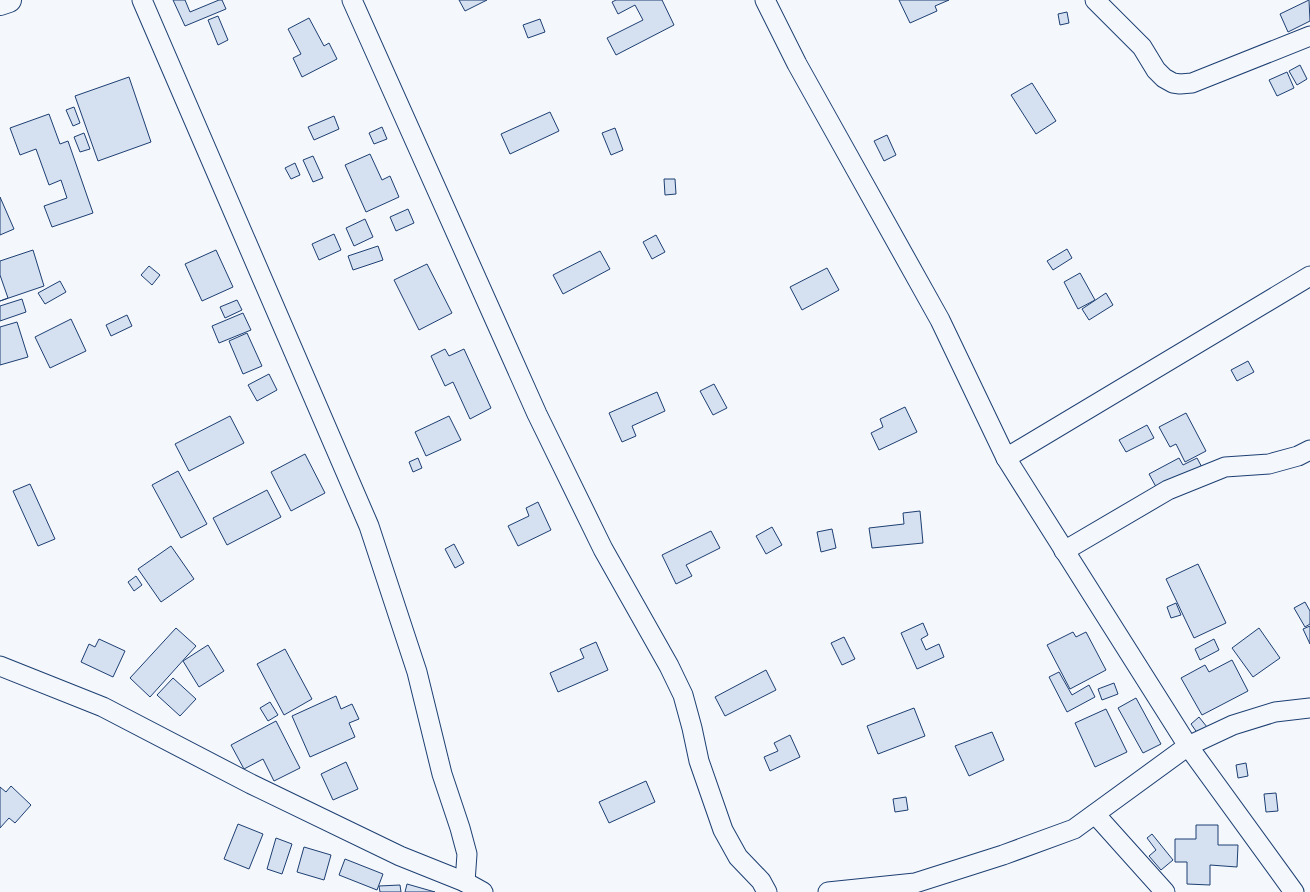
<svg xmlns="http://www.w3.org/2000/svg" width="1310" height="892" font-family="'PT Sans',sans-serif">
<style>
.building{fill:#d5e0f0;stroke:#1d3f73}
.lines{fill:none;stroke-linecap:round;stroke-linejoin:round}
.minor-casing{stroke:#1d3f73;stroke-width:21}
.major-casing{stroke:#1d3f73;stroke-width:26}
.minor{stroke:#f4f7fb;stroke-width:19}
.major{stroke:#f4f7fb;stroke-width:24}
</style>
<rect width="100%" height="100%" fill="#f4f7fb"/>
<g class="building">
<polygon points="173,0 185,0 190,12 219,0 222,0 226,9 185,26"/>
<polygon points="459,0 487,0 465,11"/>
<polygon points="616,0 662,0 674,25 616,55 607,38 643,20 635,5 618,14 612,2"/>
<polygon points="899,0 949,0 935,6 937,11 910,23"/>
<polygon points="1309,0 1310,21 1288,32 1280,14"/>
<polygon points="1067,12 1069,23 1060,25 1058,14"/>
<polygon points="218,16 228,40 218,45 208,20"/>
<polygon points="309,18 324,46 329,43 337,59 302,77 293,58 301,54 288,29"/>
<polygon points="540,19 545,32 528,38 523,25"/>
<polygon points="1300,65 1307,79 1297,85 1289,71"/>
<polygon points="1287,72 1294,88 1277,96 1269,80"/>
<polygon points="129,77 151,142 98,161 75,96"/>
<polygon points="1032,83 1056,121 1036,134 1011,95"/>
<polygon points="74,107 80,123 73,126 66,110"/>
<polygon points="550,112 559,131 510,154 501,134"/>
<polygon points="49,114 60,144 68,141 93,213 52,227 44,206 67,198 61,180 49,185 36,149 20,155 10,128"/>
<polygon points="334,116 339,129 314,140 308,127"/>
<polygon points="382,127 387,139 374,144 369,133"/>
<polygon points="615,128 623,150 611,155 602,133"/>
<polygon points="84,133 90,149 80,152 74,137"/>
<polygon points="887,135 896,155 884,161 874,141"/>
<polygon points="370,154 382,180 390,176 399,197 366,212 345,165"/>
<polygon points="313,156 323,178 313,182 303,160"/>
<polygon points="295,163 300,175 291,179 285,168"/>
<polygon points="664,179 675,179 676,194 665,195"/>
<polygon points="0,197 14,229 0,235"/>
<polygon points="408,209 414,223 396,231 390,217"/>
<polygon points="365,219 373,237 354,246 346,228"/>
<polygon points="334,234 341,250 319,260 312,244"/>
<polygon points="656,235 665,252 652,259 643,242"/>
<polygon points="378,246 383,260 353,270 348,256"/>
<polygon points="1067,249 1072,258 1053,270 1047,261"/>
<polygon points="33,250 44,286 0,301 8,298 0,275 0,261"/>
<polygon points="216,250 233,287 202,301 185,264"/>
<polygon points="600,251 610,269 563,294 553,275"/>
<polygon points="427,264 452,313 419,330 394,280"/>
<polygon points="149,266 160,275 152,285 141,275"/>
<polygon points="827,268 839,290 802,310 790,287"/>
<polygon points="1080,273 1095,300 1078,309 1064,282"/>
<polygon points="60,281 66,292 45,304 38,293"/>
<polygon points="1106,293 1113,305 1089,320 1082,309"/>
<polygon points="22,299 26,312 0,321 0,306"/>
<polygon points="237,300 242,310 225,318 220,307"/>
<polygon points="243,313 251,330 219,343 212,326"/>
<polygon points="127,315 132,326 111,336 106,325"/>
<polygon points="71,319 86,351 50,368 35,337"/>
<polygon points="17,322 28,357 0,365 0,327"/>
<polygon points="247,333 262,366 243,374 229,341"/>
<polygon points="445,349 449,356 464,349 491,408 470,419 453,382 445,386 431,356"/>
<polygon points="1248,361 1254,372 1237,381 1231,370"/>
<polygon points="269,374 277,390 257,401 248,385"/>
<polygon points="714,384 727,408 713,415 700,391"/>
<polygon points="657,392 665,411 632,426 636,436 622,442 609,413"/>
<polygon points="905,407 917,432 879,450 871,433 883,427 880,419"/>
<polygon points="1186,413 1206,451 1185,462 1176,444 1170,447 1159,427"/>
<polygon points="230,416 244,443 189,471 175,444"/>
<polygon points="449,416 461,440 426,456 415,432"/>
<polygon points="1147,425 1154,438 1126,452 1119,440"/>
<polygon points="305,454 325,493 291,511 271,472"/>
<polygon points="418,458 422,468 413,472 409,462"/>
<polygon points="1179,458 1183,465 1197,458 1205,473 1161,496 1149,474"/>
<polygon points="178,471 207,524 181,538 152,485"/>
<polygon points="30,484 55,539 38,546 13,491"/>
<polygon points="267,490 281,517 227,545 213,518"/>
<polygon points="538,502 551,530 518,546 508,526 529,516 526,508"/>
<polygon points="920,511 923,543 872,548 869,528 904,524 903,513"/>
<polygon points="772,527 782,545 766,554 756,536"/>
<polygon points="832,529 836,548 821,552 817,532"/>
<polygon points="711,531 720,548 686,565 692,576 676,584 662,555"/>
<polygon points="454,544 464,563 455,568 445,549"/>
<polygon points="171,546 194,579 161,602 138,569"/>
<polygon points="1198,564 1226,623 1194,638 1166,579"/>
<polygon points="136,576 142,585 134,591 128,582"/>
<polygon points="1305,602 1310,611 1310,624 1305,627 1294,608"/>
<polygon points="1176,603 1181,615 1171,618 1167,607"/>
<polygon points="923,623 928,635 921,639 926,650 939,644 944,657 917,669 901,633"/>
<polygon points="1310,626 1310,644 1303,629"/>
<polygon points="176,628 196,646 150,697 130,678"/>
<polygon points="1259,628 1280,658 1253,677 1232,648"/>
<polygon points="1073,632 1076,637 1086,632 1106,670 1070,689 1047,645"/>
<polygon points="844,637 855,659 842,665 831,643"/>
<polygon points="99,639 125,651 113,677 81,662 89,644 95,647"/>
<polygon points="1214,639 1219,650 1200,660 1195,649"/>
<polygon points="596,642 608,670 558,692 550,673 584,658 580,649"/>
<polygon points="208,645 224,671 199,687 183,661"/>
<polygon points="285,649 312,699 284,715 257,664"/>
<polygon points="1232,660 1248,691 1202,715 1181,678 1205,665 1209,672"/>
<polygon points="766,670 776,690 725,716 715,697"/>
<polygon points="1059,672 1072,695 1089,685 1095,697 1067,712 1049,677"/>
<polygon points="173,678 196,699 180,716 157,695"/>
<polygon points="1114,683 1118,694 1102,700 1098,689"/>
<polygon points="336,696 341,709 352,704 359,719 349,723 355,737 310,757 292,716"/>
<polygon points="1136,698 1161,744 1143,753 1118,708"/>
<polygon points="270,702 278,715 268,721 260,708"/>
<polygon points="914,708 925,736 878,754 867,726"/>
<polygon points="1106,709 1127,752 1095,767 1075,723"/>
<polygon points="1199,717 1207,727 1198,734 1191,724"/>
<polygon points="276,721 300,768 274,781 263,759 244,769 231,745"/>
<polygon points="992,732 1004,760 969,776 955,746"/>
<polygon points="790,735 800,757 770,771 764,757 778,751 774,743"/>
<polygon points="346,762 358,789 333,800 321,774"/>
<polygon points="1246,763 1248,776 1238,778 1236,765"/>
<polygon points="646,781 655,802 609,823 599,802"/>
<polygon points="11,786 31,805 15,823 9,818 0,828 0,787 6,792"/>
<polygon points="1276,793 1278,811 1266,812 1264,794"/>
<polygon points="906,797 908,810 895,812 893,799"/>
<polygon points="238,824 263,834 249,869 224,859"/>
<polygon points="1196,825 1218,825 1218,845 1238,845 1237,867 1210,865 1210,885 1187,884 1187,862 1175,862 1175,839 1196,839"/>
<polygon points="1152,834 1173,860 1161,870 1149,856 1156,850 1147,838"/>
<polygon points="276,838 292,844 282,874 267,869"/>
<polygon points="304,847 331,855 324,880 297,872"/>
<polygon points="345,859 383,874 377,890 339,875"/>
<polygon points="407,884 435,892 405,892"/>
<polygon points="400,885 401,892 380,892 379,886"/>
</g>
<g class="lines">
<g class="minor-casing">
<g id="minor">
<polyline points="142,0 369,526 417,672 442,774 460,828 467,854 465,882"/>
<polyline points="352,0 537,414 603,549 669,666 683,695 692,728 699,761 723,830 738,857 761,881 767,892"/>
<polyline points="765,0 797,64 940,320 1006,458 1188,746 1294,892"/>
<polyline points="1095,0 1142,47 1156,70 1164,78 1173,83 1180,84 1192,83 1310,36"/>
<polyline points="1006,458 1310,276"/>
<polyline points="1064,551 1168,490 1225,467 1269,464 1298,456 1310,450"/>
<polyline points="0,666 103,707 251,784 400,856 465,882 483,892"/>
<polyline points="1095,814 1165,892"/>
<polyline points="828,892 915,883 1003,855 1074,829 1188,746 1233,725 1275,712 1310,708"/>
</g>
</g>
<g class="major-casing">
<polyline id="major" points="0,3 9,0"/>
</g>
<use href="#minor" class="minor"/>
<use href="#major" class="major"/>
</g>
</svg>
